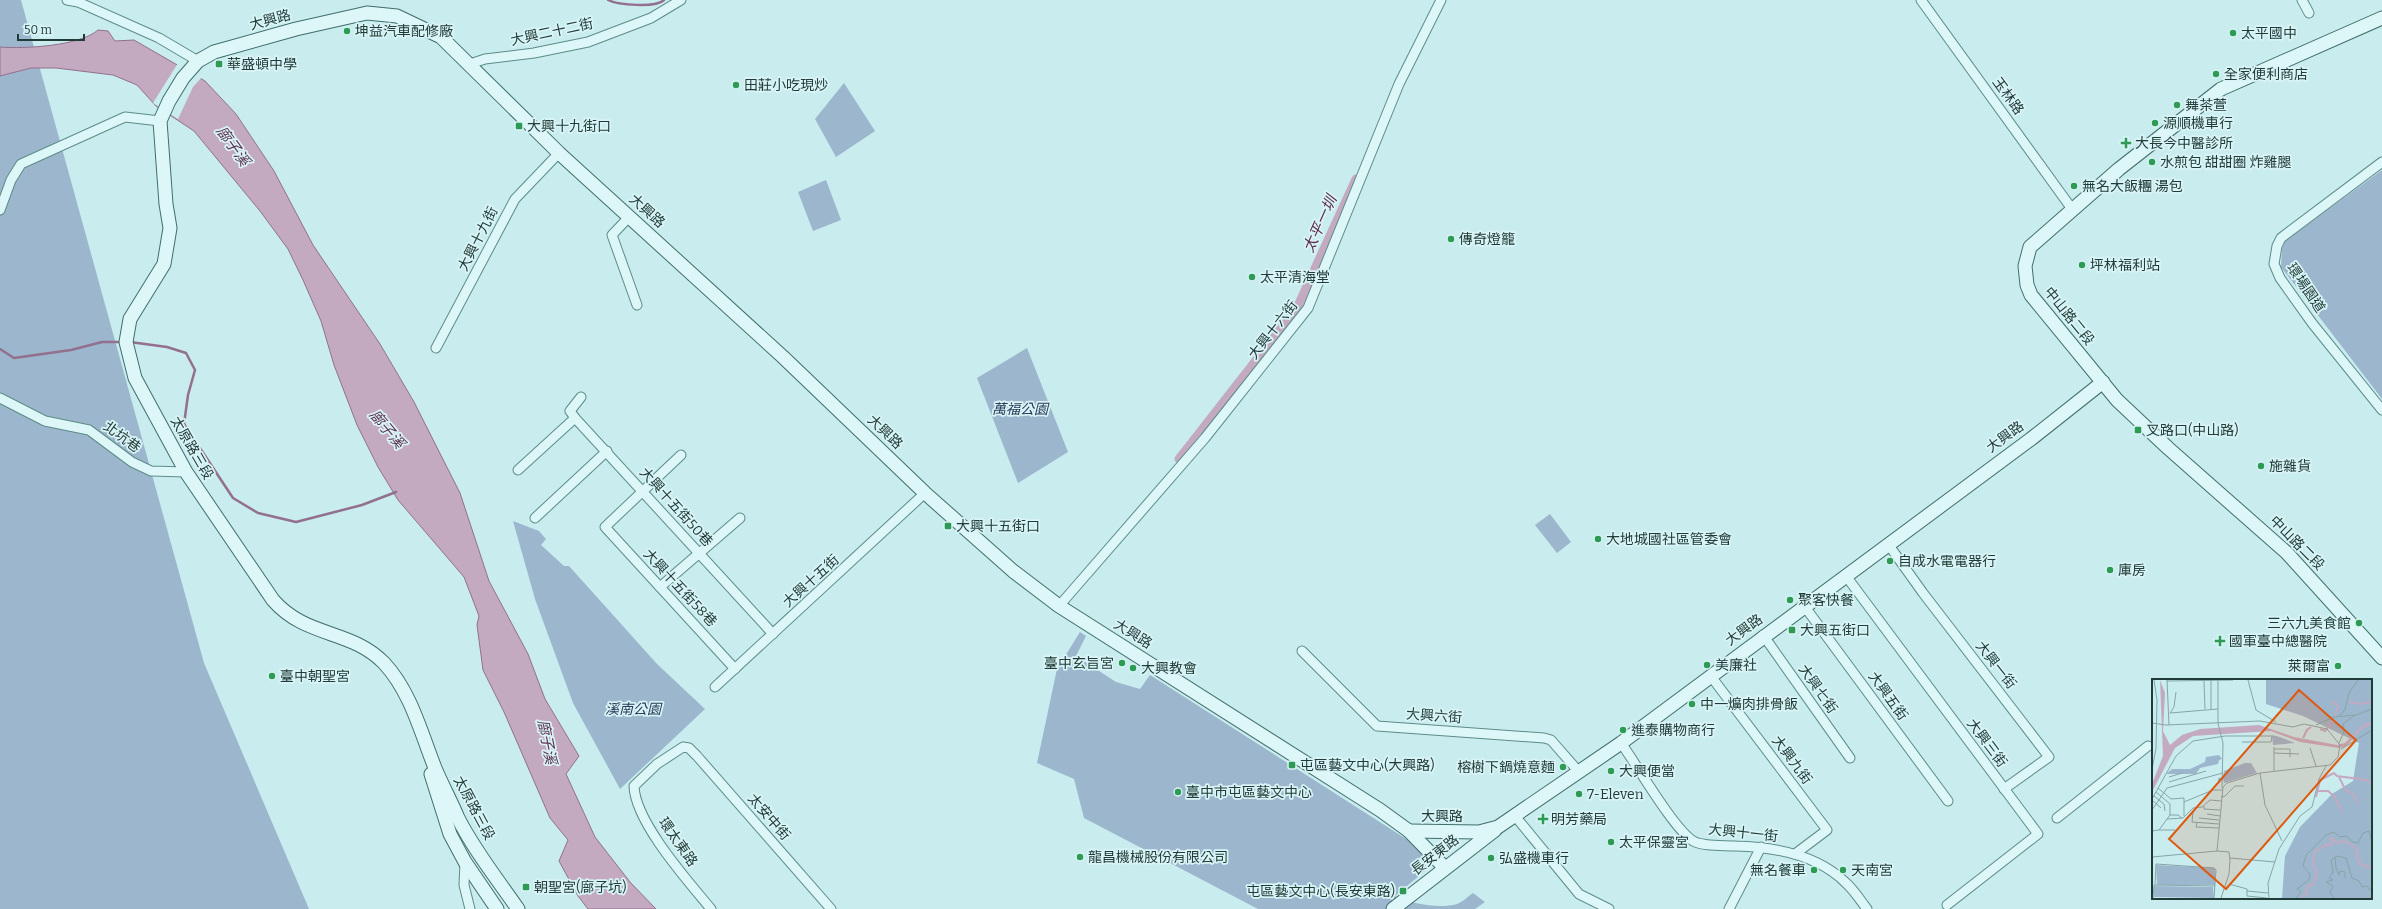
<svg xmlns="http://www.w3.org/2000/svg" width="2382" height="909" font-family="Bitter,'Noto Sans TC',serif">
<style>
.green{fill:#9cb6ce}
.water{fill:#c3aac1;stroke:#92708e}
.pier{fill:#c9ecef}
.lines{fill:none;stroke-linecap:round;stroke-linejoin:round}
.stream{stroke:#92708e;stroke-width:2.5}
.canal{stroke:#c3aac1;stroke-width:9}
.street-casing{stroke:#5d8c87;stroke-width:11}
.secondary-casing{stroke:#406e68;stroke-width:15}
.street{stroke:#ddf7f9;stroke-width:9}
.secondary{stroke:#ddf7f9;stroke-width:13}
.poi-dot{fill:#2d9b54;stroke:#d9f4f6;stroke-width:1.5}
.labels{text-anchor:middle;dominant-baseline:central;stroke-width:3.5;stroke-linejoin:round;paint-order:stroke}
.street-label{font-size:14px;fill:#213c38;stroke:#d9f4f6}
.poi-label{font-size:14px;fill:#213c38;stroke:#d9f4f6;text-anchor:start}
.park-label{font-size:14px;font-style:italic;fill:#273a59;stroke:#d9f4f6}
.water-label{font-size:15px;font-style:italic;fill:#5c304f;stroke:#d9f4f6}
.inset-river{fill:none;stroke:#c3aac1;stroke-width:2}
.inset-road{fill:none;stroke:#86a6a6;stroke-width:1}
.view{fill:#de580e;fill-opacity:0.15;stroke:#de580e;stroke-width:2}
.inset-edge{fill:none;stroke:#213c38;stroke-width:2}
</style>
<rect width="100%" height="100%" fill="#c9ecef"/>
<g class="green">
<polygon points="0,0 21,0 204,663 309,909 0,909"/>
<polygon points="844,83 875,131 836,157 815,119"/>
<polygon points="2382,170 2382,399 2281,267 2282,249 2285,241"/>
<polygon points="826,180 841,220 813,231 798,192"/>
<polygon points="1027,348 1068,452 1018,483 977,378"/>
<polygon points="1550,514 1571,542 1557,553 1535,525"/>
<polygon points="513,521 539,531 546,539 541,545 564,566 569,566 657,664 705,709 620,789 573,703 535,599"/>
<path d="M1080 632 1086 636 1076 656 1116 682 1140 689 1150 675 1425 851 1426 870 1395 896C1412 904 1439 909 1457 904 1463 902 1468 896 1473 893L1485 902 1475 909H1258L1084 818 1074 779 1037 763 1057 669Z"/>
</g>
<path class="water" d="M98 30 108 31 115 41 134 40 205 81 236 114 274 171 313 245 380 344 414 402 460 493 489 581 528 654 545 699 579 756 566 774 595 837 630 882 656 909H588L578 896 559 861 568 840 550 818 504 712 483 670 477 625 479 616 464 577 398 500 378 467 357 425 334 365 321 321 303 280 288 249 260 211 194 131 156 106 137 85 113 75 56 68H31L0 76V47C24 49 80 46 98 30Z"/>
<polygon class="pier" points="178,63 202,77 193,87 178,119 153,103"/>
<g class="lines">
<g class="stream">
<path d="M608 0C618 5 656 8 664 0"/>
<polyline points="130,342 167,347 186,353 195,370 188,395 184,424 233,498 258,513 296,522 362,505 396,492"/>
<polyline points="0,349 14,358 71,350 102,342 121,342"/>
</g>
<polyline class="canal" points="1179,459 1297,308 1356,179"/>
<g class="street-casing">
<g id="street">
<polyline points="67,0 78,2 159,38 198,61"/>
<polyline points="1921,0 2072,209"/>
<polyline points="2302,0 2309,13"/>
<polyline points="470,64 485,59 534,53 588,42 651,18 681,0"/>
<polyline points="2382,162 2281,238 2277,246 2274,264 2280,278 2312,323 2382,410"/>
<polyline points="0,210 11,180 21,164 125,117 160,121"/>
<polyline points="629,217 612,235 637,305"/>
<polyline points="436,348 515,199 559,153"/>
<polyline points="581,397 570,411 575,418 773,634"/>
<polyline points="0,398 45,421 89,430 132,462 151,471 186,472"/>
<polyline points="681,455 605,527 735,669"/>
<polyline points="518,470 575,418"/>
<polyline points="535,518 607,451"/>
<polyline points="1888,544 1923,593 2049,757 2004,789"/>
<polyline points="1846,576 2038,834 1947,905"/>
<polyline points="660,587 740,518"/>
<polyline points="1059,606 1205,438 1308,308 1399,84 1441,0"/>
<polyline points="1805,607 1948,801"/>
<polyline points="1763,635 1850,758"/>
<polyline points="1302,651 1377,726 1544,738 1551,740 1579,772"/>
<polyline points="1710,675 1827,830 1795,854"/>
<polyline points="715,687 925,493"/>
<path d="M1621 743C1637 765 1673 828 1693 841 1704 847 1724 845 1736 846 1774 847 1817 854 1846 883 1854 890 1860 900 1867 909"/>
<polyline points="1515,816 1579,894 1609,909"/>
<polyline points="2057,818 2148,746"/>
<polyline points="465,862 464,885 470,909"/>
<path d="M711 909C688 881 635 822 634 786L657 764 683 747 689 748 697 756 831 909"/>
<polyline points="1729,909 1761,847"/>
</g>
</g>
<g class="secondary-casing">
<g id="secondary">
<polyline points="2382,18 2221,89 2119,169 2030,247 2025,266 2027,285 2031,295 2117,400 2168,448 2287,553 2382,658"/>
<polyline points="431,774 450,834 465,862 497,909"/>
<polyline points="1409,831 1479,832 1498,827 1621,743 2031,439 2103,382"/>
<path d="M518 909C498 880 474 850 458 818 451 801 442 785 435 768 421 733 411 692 384 663 351 629 306 638 273 600L186 472 135 378 126 342 130 319 164 264 170 228 166 204 160 121 169 101 183 78 198 61 214 52 296 29 367 13 397 16 441 37 559 153 783 357 925 493 1013 571 1059 606 1380 810 1409 831 1445 868"/>
<polyline points="1393,909 1495,830"/>
</g>
</g>
<use href="#street" class="street"/>
<use href="#secondary" class="secondary"/>
</g>
<g class="poi-dot">
<circle cx="347" cy="31" r="4"/>
<circle cx="2233" cy="33" r="4"/>
<rect x="215" y="60" width="8" height="8" rx="2"/>
<circle cx="2216" cy="74" r="4"/>
<circle cx="736" cy="85" r="4"/>
<circle cx="2177" cy="105" r="4"/>
<circle cx="2155" cy="123" r="4"/>
<rect x="515" y="122" width="8" height="8" rx="2"/>
<path d="M2124 137h4v4h4v4h-4v4h-4v-4h-4v-4h4z"/>
<circle cx="2152" cy="162" r="4"/>
<circle cx="2074" cy="186" r="4"/>
<circle cx="1451" cy="239" r="4"/>
<circle cx="2082" cy="265" r="4"/>
<circle cx="1252" cy="277" r="4"/>
<rect x="2134" y="426" width="8" height="8" rx="2"/>
<circle cx="2261" cy="466" r="4"/>
<rect x="944" y="522" width="8" height="8" rx="2"/>
<circle cx="1598" cy="539" r="4"/>
<circle cx="1890" cy="561" r="4"/>
<circle cx="2110" cy="570" r="4"/>
<circle cx="1790" cy="600" r="4"/>
<circle cx="2359" cy="623" r="4"/>
<rect x="1788" y="626" width="8" height="8" rx="2"/>
<path d="M2218 635h4v4h4v4h-4v4h-4v-4h-4v-4h4z"/>
<circle cx="1122" cy="663" r="4"/>
<circle cx="1707" cy="665" r="4"/>
<circle cx="2338" cy="666" r="4"/>
<circle cx="1133" cy="668" r="4"/>
<circle cx="272" cy="676" r="4"/>
<circle cx="1692" cy="704" r="4"/>
<circle cx="1623" cy="730" r="4"/>
<rect x="1288" y="761" width="8" height="8" rx="2"/>
<circle cx="1563" cy="767" r="4"/>
<circle cx="1611" cy="771" r="4"/>
<circle cx="1178" cy="792" r="4"/>
<circle cx="1579" cy="794" r="4"/>
<path d="M1541 813h4v4h4v4h-4v4h-4v-4h-4v-4h4z"/>
<circle cx="1611" cy="842" r="4"/>
<circle cx="1080" cy="857" r="4"/>
<circle cx="1491" cy="858" r="4"/>
<circle cx="1814" cy="870" r="4"/>
<circle cx="1843" cy="870" r="4"/>
<rect x="522" y="883" width="8" height="8" rx="2"/>
<rect x="1399" y="887" width="8" height="8" rx="2"/>
</g>
<g class="labels">
<g class="street-label">
<text transform="translate(270 20) rotate(-15)">大興路</text>
<text transform="translate(552 32) rotate(-12)">大興二十二街</text>
<text transform="translate(2008 96) rotate(54)">玉林路</text>
<text transform="translate(647 211) rotate(42)">大興路</text>
<text transform="translate(478 239) rotate(-63)">大興十九街</text>
<text transform="translate(2306 288) rotate(56)">環場園道</text>
<text transform="translate(2069 316) rotate(51)">中山路二段</text>
<text transform="translate(1273 330) rotate(-52)">大興十六街</text>
<text transform="translate(885 432) rotate(44)">大興路</text>
<text transform="translate(122 437) rotate(36)">北坑巷</text>
<text transform="translate(2005 437) rotate(-36)">大興路</text>
<text transform="translate(192 448) rotate(60)">太原路三段</text>
<text transform="translate(676 507) rotate(48)">大興十五街50巷</text>
<text transform="translate(2297 543) rotate(45)">中山路二段</text>
<text transform="translate(811 581) rotate(-42)">大興十五街</text>
<text transform="translate(680 588) rotate(47)">大興十五街58巷</text>
<text transform="translate(1744 630) rotate(-36)">大興路</text>
<text transform="translate(1133 634) rotate(32)">大興路</text>
<text transform="translate(1996 665) rotate(52)">大興一街</text>
<text transform="translate(1818 689) rotate(55)">大興七街</text>
<text transform="translate(1888 696) rotate(54)">大興五街</text>
<text transform="translate(1434 716) rotate(4)">大興六街</text>
<text transform="translate(1987 743) rotate(53)">大興三街</text>
<text transform="translate(1792 760) rotate(53)">大興九街</text>
<text transform="translate(474 808) rotate(62)">太原路三段</text>
<text x="1442" y="816">大興路</text>
<text transform="translate(769 817) rotate(49)">太安中街</text>
<text transform="translate(1743 833) rotate(6)">大興十一街</text>
<text transform="translate(678 842) rotate(55)">環太東路</text>
<text transform="translate(1435 855) rotate(-38)">長安東路</text>
</g>
<g class="poi-label">
<text x="355" y="31">坤益汽車配修廠</text>
<text x="2241" y="33">太平國中</text>
<text x="227" y="64">華盛頓中學</text>
<text x="2224" y="74">全家便利商店</text>
<text x="744" y="85">田莊小吃現炒</text>
<text x="2185" y="105">舞茶萱</text>
<text x="2163" y="123">源順機車行</text>
<text x="527" y="126">大興十九街口</text>
<text x="2135" y="143">大長今中醫診所</text>
<text x="2160" y="162">水煎包 甜甜圈 炸雞腿</text>
<text x="2082" y="186">無名大飯糰 湯包</text>
<text x="1459" y="239">傳奇燈籠</text>
<text x="2090" y="265">坪林福利站</text>
<text x="1260" y="277">太平清海堂</text>
<text x="2146" y="430">叉路口(中山路)</text>
<text x="2269" y="466">施雜貨</text>
<text x="956" y="526">大興十五街口</text>
<text x="1606" y="539">大地城國社區管委會</text>
<text x="1898" y="561">自成水電電器行</text>
<text x="2118" y="570">庫房</text>
<text x="1798" y="600">聚客快餐</text>
<text x="2351" y="623" text-anchor="end">三六九美食館</text>
<text x="1800" y="630">大興五街口</text>
<text x="2229" y="641">國軍臺中總醫院</text>
<text x="1114" y="663" text-anchor="end">臺中玄旨宮</text>
<text x="1715" y="665">美廉社</text>
<text x="2330" y="666" text-anchor="end">萊爾富</text>
<text x="1141" y="668">大興教會</text>
<text x="280" y="676">臺中朝聖宮</text>
<text x="1700" y="704">中一爌肉排骨飯</text>
<text x="1631" y="730">進泰購物商行</text>
<text x="1300" y="765">屯區藝文中心(大興路)</text>
<text x="1555" y="767" text-anchor="end">榕樹下鍋燒意麵</text>
<text x="1619" y="771">大興便當</text>
<text x="1186" y="792">臺中市屯區藝文中心</text>
<text x="1587" y="794">7-Eleven</text>
<text x="1551" y="819">明芳藥局</text>
<text x="1619" y="842">太平保靈宮</text>
<text x="1088" y="857">龍昌機械股份有限公司</text>
<text x="1499" y="858">弘盛機車行</text>
<text x="1806" y="870" text-anchor="end">無名餐車</text>
<text x="1851" y="870">天南宮</text>
<text x="534" y="887">朝聖宮(廍子坑)</text>
<text x="1395" y="891" text-anchor="end">屯區藝文中心(長安東路)</text>
</g>
<g class="park-label">
<text x="1020" y="409">萬福公園</text>
<text x="633" y="709">溪南公園</text>
</g>
<g class="water-label">
<text transform="translate(233 146) rotate(54)">廍子溪</text>
<text transform="translate(1320 224) rotate(-66)">太平一圳</text>
<text transform="translate(387 429) rotate(50)">廍子溪</text>
<text transform="translate(547 742) rotate(79)">廍子溪</text>
</g>
</g>
<g transform="translate(2152 679)">
<rect width="220" height="220" fill="#c9ecef"/>
<path d="M114 1H220V219H130L133 177 148 148 180 115 201 102 207 64 151 37 114 25ZM120 56 128 58 143 64 121 66ZM67 76 70 80 67 81 66 85 48 89 44 95H14L20 90H38L53 83 54 78ZM93 84H99L105 94 72 104 71 99 66 105V99L71 98 72 92ZM4 186 63 189V206H5ZM2 207 61 208 62 219 2 218Z" fill="#9cb6ce"/>
<path d="M8 1 13 14 11 52 18 66 30 56 48 50 107 46 142 58 185 66 193 64 212 45 220 43V45L210 50 194 67 187 69 148 63 119 52 41 57 23 69 0 113V105L11 77Z" fill="#c3aac1"/>
<path class="inset-river" d="M179 22 186 27 183 37M197 23 209 25 220 22M168 50 173 52 182 40M151 59 155 51 159 48M187 98 193 110 202 116 206 125M166 112H176L182 117 190 132M164 118 168 101 182 94 185 97 215 101 220 105M150 218 154 215 155 207 162 205 165 194 161 185 162 173 174 166H180L179 159 186 164 191 161 201 167 206 172 204 178 208 181V185L220 189"/>
<path class="inset-road" d="M15 1 17 46M59 1V30M96 1 104 31 124 43M15 2 81 1M52 2 53 30M18 34 66 30M18 34 22 28 24 13M187 37 193 31 197 14 206 1M0 44 14 46 108 42 141 48 152 45 175 50 188 66 186 78 178 86 108 94 75 104 71 108 65 172 77 173 78 181 77 195 69 219M66 44 71 64 70 109M66 44V1M164 46 182 38 204 36 220 30M187 64 192 53 191 45 203 36M122 68V92M158 69 164 87M122 70H138V78M189 70 220 51M122 74 147 75M0 91 4 69 5 21 2 1M108 94 113 126 130 162M17 98 30 94M17 103 54 92M6 109 19 120 32 119V137M4 113 18 125V136M2 117 12 125 13 132M69 118 73 117 83 107H92M0 120 24 77 41 62 73 57H120L119 63H90M0 121 9 129M32 123 61 111H70M52 127V130L68 131M0 131 15 109 71 94M41 133 40 143 67 145M55 135 68 137M18 136H26L30 139M31 139 41 129 50 128 58 121 69 122M47 139 67 141M15 140 31 139M45 143 44 148 67 149M7 151H23M0 152 7 151 18 136M0 178 65 172M183 178 184 189 187 196 188 192 193 193V199M78 179 123 183M77 205 95 210V212M2 206 63 207M3 206 4 185 62 189 64 191 62 219M95 212V217L115 219M95 212 116 214M1 219 2 206M117 219 116 204 127 170 148 137 160 128 167 100 174 87M144 219 149 213 145 210 157 201 158 195 151 187 154 176 174 156 182 153 187 158 194 157 201 163 206 164 211 154 217 152 220 164M182 219 178 214 181 207 174 203 181 201 177 199 181 193 179 181 185 177 194 179 200 199 207 202 210 208 215 207 220 213"/>
<path class="view" d="M147 11 204 61 74 210 17 160Z"/>
<rect width="220" height="220" class="inset-edge"/>
</g>
<path d="M18 34v6h66v-6" fill="none" stroke="#213c38" stroke-width="2"/>
<text x="24" y="34" font-size="12" fill="#213c38" stroke="#d9f4f6" stroke-width="3" paint-order="stroke">50 m</text>
</svg>
